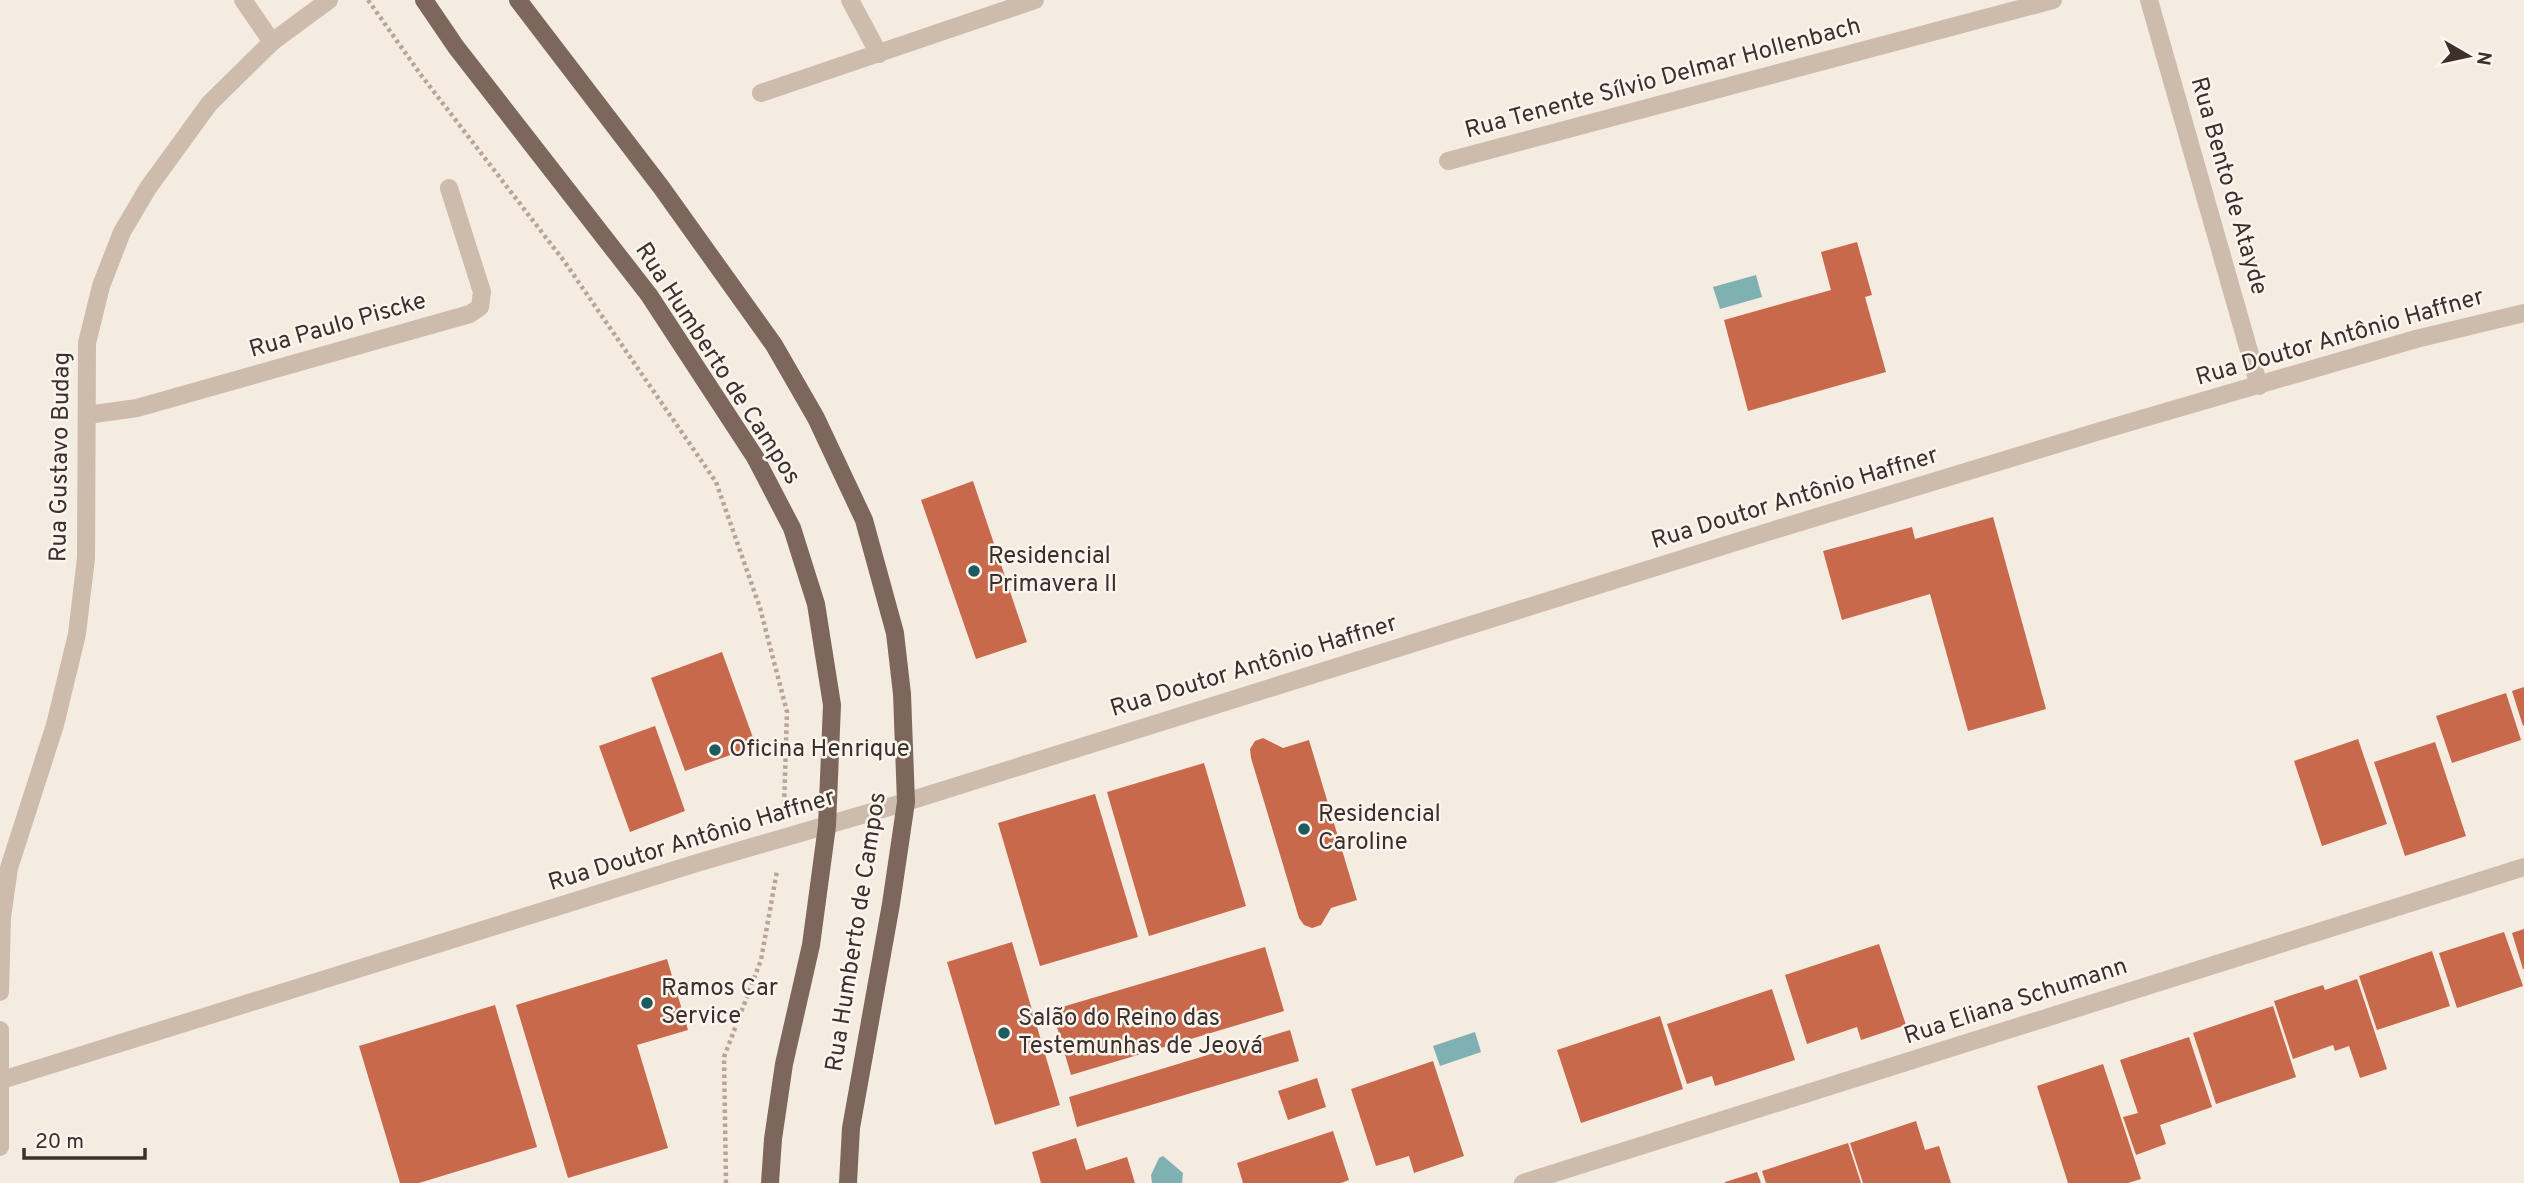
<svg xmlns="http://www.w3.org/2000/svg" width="2524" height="1183" font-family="Overpass,sans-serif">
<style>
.water{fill:#7fb0b2}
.building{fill:#c8694b}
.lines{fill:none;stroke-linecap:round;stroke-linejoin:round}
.path{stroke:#b9a596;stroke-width:4.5;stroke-dasharray:3.5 3.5;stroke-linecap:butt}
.minor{stroke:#cdbbac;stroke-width:18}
.major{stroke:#7d675c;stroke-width:18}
.poi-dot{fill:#1f5a5e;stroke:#fbf5ee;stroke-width:2.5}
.labels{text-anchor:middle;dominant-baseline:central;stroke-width:5;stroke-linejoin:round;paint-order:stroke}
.street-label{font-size:24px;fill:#3b302b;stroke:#fbf5ee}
.poi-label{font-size:24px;fill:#3b302b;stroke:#fbf5ee;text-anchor:start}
</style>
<rect width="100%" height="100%" fill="#f4ebe1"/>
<g class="water">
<polygon points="1756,275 1762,297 1720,309 1713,287"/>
<polygon points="1475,1032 1481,1052 1440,1066 1433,1046"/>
<polygon points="1163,1156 1183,1173 1182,1183 1152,1183 1151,1175 1159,1158"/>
</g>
<g class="building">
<polygon points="1857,242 1872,295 1865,297 1886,372 1748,411 1724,320 1831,290 1821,252"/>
<polygon points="973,481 1027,642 976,659 921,500"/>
<polygon points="1993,517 2046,709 1968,731 1930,594 1842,620 1823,551 1912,527 1915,539"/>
<polygon points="722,652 756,746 685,771 651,678"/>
<polygon points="2524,687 2524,725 2523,726 2512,691"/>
<polygon points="2506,693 2521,740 2452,763 2436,716"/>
<polygon points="655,726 685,811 630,832 599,746"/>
<polygon points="1263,738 1283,748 1309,740 1357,900 1331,908 1321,925 1312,928 1304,925 1299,918 1251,758 1250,749 1255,741"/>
<polygon points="2358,739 2387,824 2322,846 2294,761"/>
<polygon points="2435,742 2466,836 2405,856 2374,762"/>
<polygon points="1204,763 1246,906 1149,936 1107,792"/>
<polygon points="1095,794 1138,937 1040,966 998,823"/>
<polygon points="2524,929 2524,969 2523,969 2512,933"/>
<polygon points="2504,932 2523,986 2457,1008 2439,953"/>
<polygon points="1012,942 1060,1105 995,1125 947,962"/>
<polygon points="1879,944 1906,1025 1861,1040 1857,1027 1807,1044 1785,975"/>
<polygon points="1265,947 1284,1011 1071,1075 1052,1010"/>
<polygon points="2432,951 2450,1006 2377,1030 2359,976"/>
<polygon points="667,959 688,1030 637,1045 668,1148 568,1178 516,1005"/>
<polygon points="2357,979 2387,1069 2360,1078 2349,1046 2335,1051 2333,1045 2293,1059 2274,1001 2323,985 2325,990"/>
<polygon points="1772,989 1795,1060 1715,1086 1712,1076 1687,1084 1667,1024"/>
<polygon points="495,1005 537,1147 419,1183 400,1183 359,1046"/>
<polygon points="2273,1006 2296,1077 2216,1104 2193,1033"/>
<polygon points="1660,1016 1683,1089 1581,1123 1557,1050"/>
<polygon points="1290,1030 1299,1061 1077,1127 1069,1097"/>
<polygon points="2189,1037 2212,1107 2160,1125 2166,1144 2136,1155 2123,1117 2138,1113 2120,1060"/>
<polygon points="1433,1061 1464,1156 1414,1173 1409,1156 1376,1166 1351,1089"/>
<polygon points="2103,1064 2141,1179 2128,1183 2068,1183 2037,1086"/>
<polygon points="1317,1078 1326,1107 1288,1120 1278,1091"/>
<polygon points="1916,1121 1925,1150 1939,1146 1951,1183 1863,1183 1850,1143"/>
<polygon points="1333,1131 1349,1180 1341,1183 1243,1183 1237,1163"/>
<polygon points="1076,1138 1086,1170 1127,1157 1135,1183 1041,1183 1032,1152"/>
<polygon points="1848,1143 1861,1183 1766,1183 1762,1171"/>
<polygon points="1757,1172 1761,1183 1725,1183 1725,1182"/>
</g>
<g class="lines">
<g class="path">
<polyline points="368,0 421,75 564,261 716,482 760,608 787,712 784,806"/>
<polyline points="726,1183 724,1057 761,960 777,871"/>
</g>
<g class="minor">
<polyline points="243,0 272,42"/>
<polyline points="850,0 879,54"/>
<polyline points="2149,0 2259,386"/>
<polyline points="761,93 1035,0"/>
<polyline points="1448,161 2053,0"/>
<polyline points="87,415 137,408 470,314 480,307 482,292 449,188"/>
<polyline points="0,992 2,917 9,868 55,725 77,634 86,558 87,343 101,286 122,232 148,188 209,104 272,42 329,0"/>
<polyline points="0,1030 0,1147"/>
<polyline points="2,1080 697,863 906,802 1771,531 2110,428 2416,339 2524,313"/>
<polyline points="1523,1183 2524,867"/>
</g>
<g class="major">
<polyline points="424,0 456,47 649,295 755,457 792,528 816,604 832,705 827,826 811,945 784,1064 773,1139 770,1183"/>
<polyline points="518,0 661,187 774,345 816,418 864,520 895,633 902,694 906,802 891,904 851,1128 848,1183"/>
</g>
</g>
<g class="poi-dot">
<circle cx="974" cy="571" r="7"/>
<circle cx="715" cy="750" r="7"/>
<circle cx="1304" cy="829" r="7"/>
<circle cx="647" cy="1003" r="7"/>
<circle cx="1004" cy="1033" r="7"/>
</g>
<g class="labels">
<g class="street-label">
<text transform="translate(1663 79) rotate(-15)">Rua Tenente Sílvio Delmar Hollenbach</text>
<text transform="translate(2228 186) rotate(74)">Rua Bento de Atayde</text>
<text transform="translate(338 326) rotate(-16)">Rua Paulo Piscke</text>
<text transform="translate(2340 338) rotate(-16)">Rua Doutor Antônio Haffner</text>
<text transform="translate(717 364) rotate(57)">Rua Humberto de Campos</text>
<text transform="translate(61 457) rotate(-89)">Rua Gustavo Budag</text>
<text transform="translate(1795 499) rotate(-17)">Rua Doutor Antônio Haffner</text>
<text transform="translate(1254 667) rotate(-17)">Rua Doutor Antônio Haffner</text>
<text transform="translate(692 841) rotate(-17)">Rua Doutor Antônio Haffner</text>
<text transform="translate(857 932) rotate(-81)">Rua Humberto de Campos</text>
<text transform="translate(2016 1002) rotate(-18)">Rua Eliana Schumann</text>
</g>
<g class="poi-label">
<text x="988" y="557">Residencial<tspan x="988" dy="28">Primavera II</tspan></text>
<text x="729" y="750">Oficina Henrique</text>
<text x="1318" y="815">Residencial<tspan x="1318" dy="28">Caroline</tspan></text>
<text x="661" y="989">Ramos Car<tspan x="661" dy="28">Service</tspan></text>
<text x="1018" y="1019">Salão do Reino das<tspan x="1018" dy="28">Testemunhas de Jeová</tspan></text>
</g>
</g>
<g transform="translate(2468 56) rotate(99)" stroke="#fbf5ee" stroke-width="5" paint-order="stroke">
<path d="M0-5L12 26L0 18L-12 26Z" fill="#3b302b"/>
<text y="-10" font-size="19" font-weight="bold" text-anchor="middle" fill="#3b302b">N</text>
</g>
<path d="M24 1148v10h121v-10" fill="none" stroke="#3b302b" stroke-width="3.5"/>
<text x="35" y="1148" font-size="21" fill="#3b302b" stroke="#fbf5ee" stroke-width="5" paint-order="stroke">20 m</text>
</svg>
